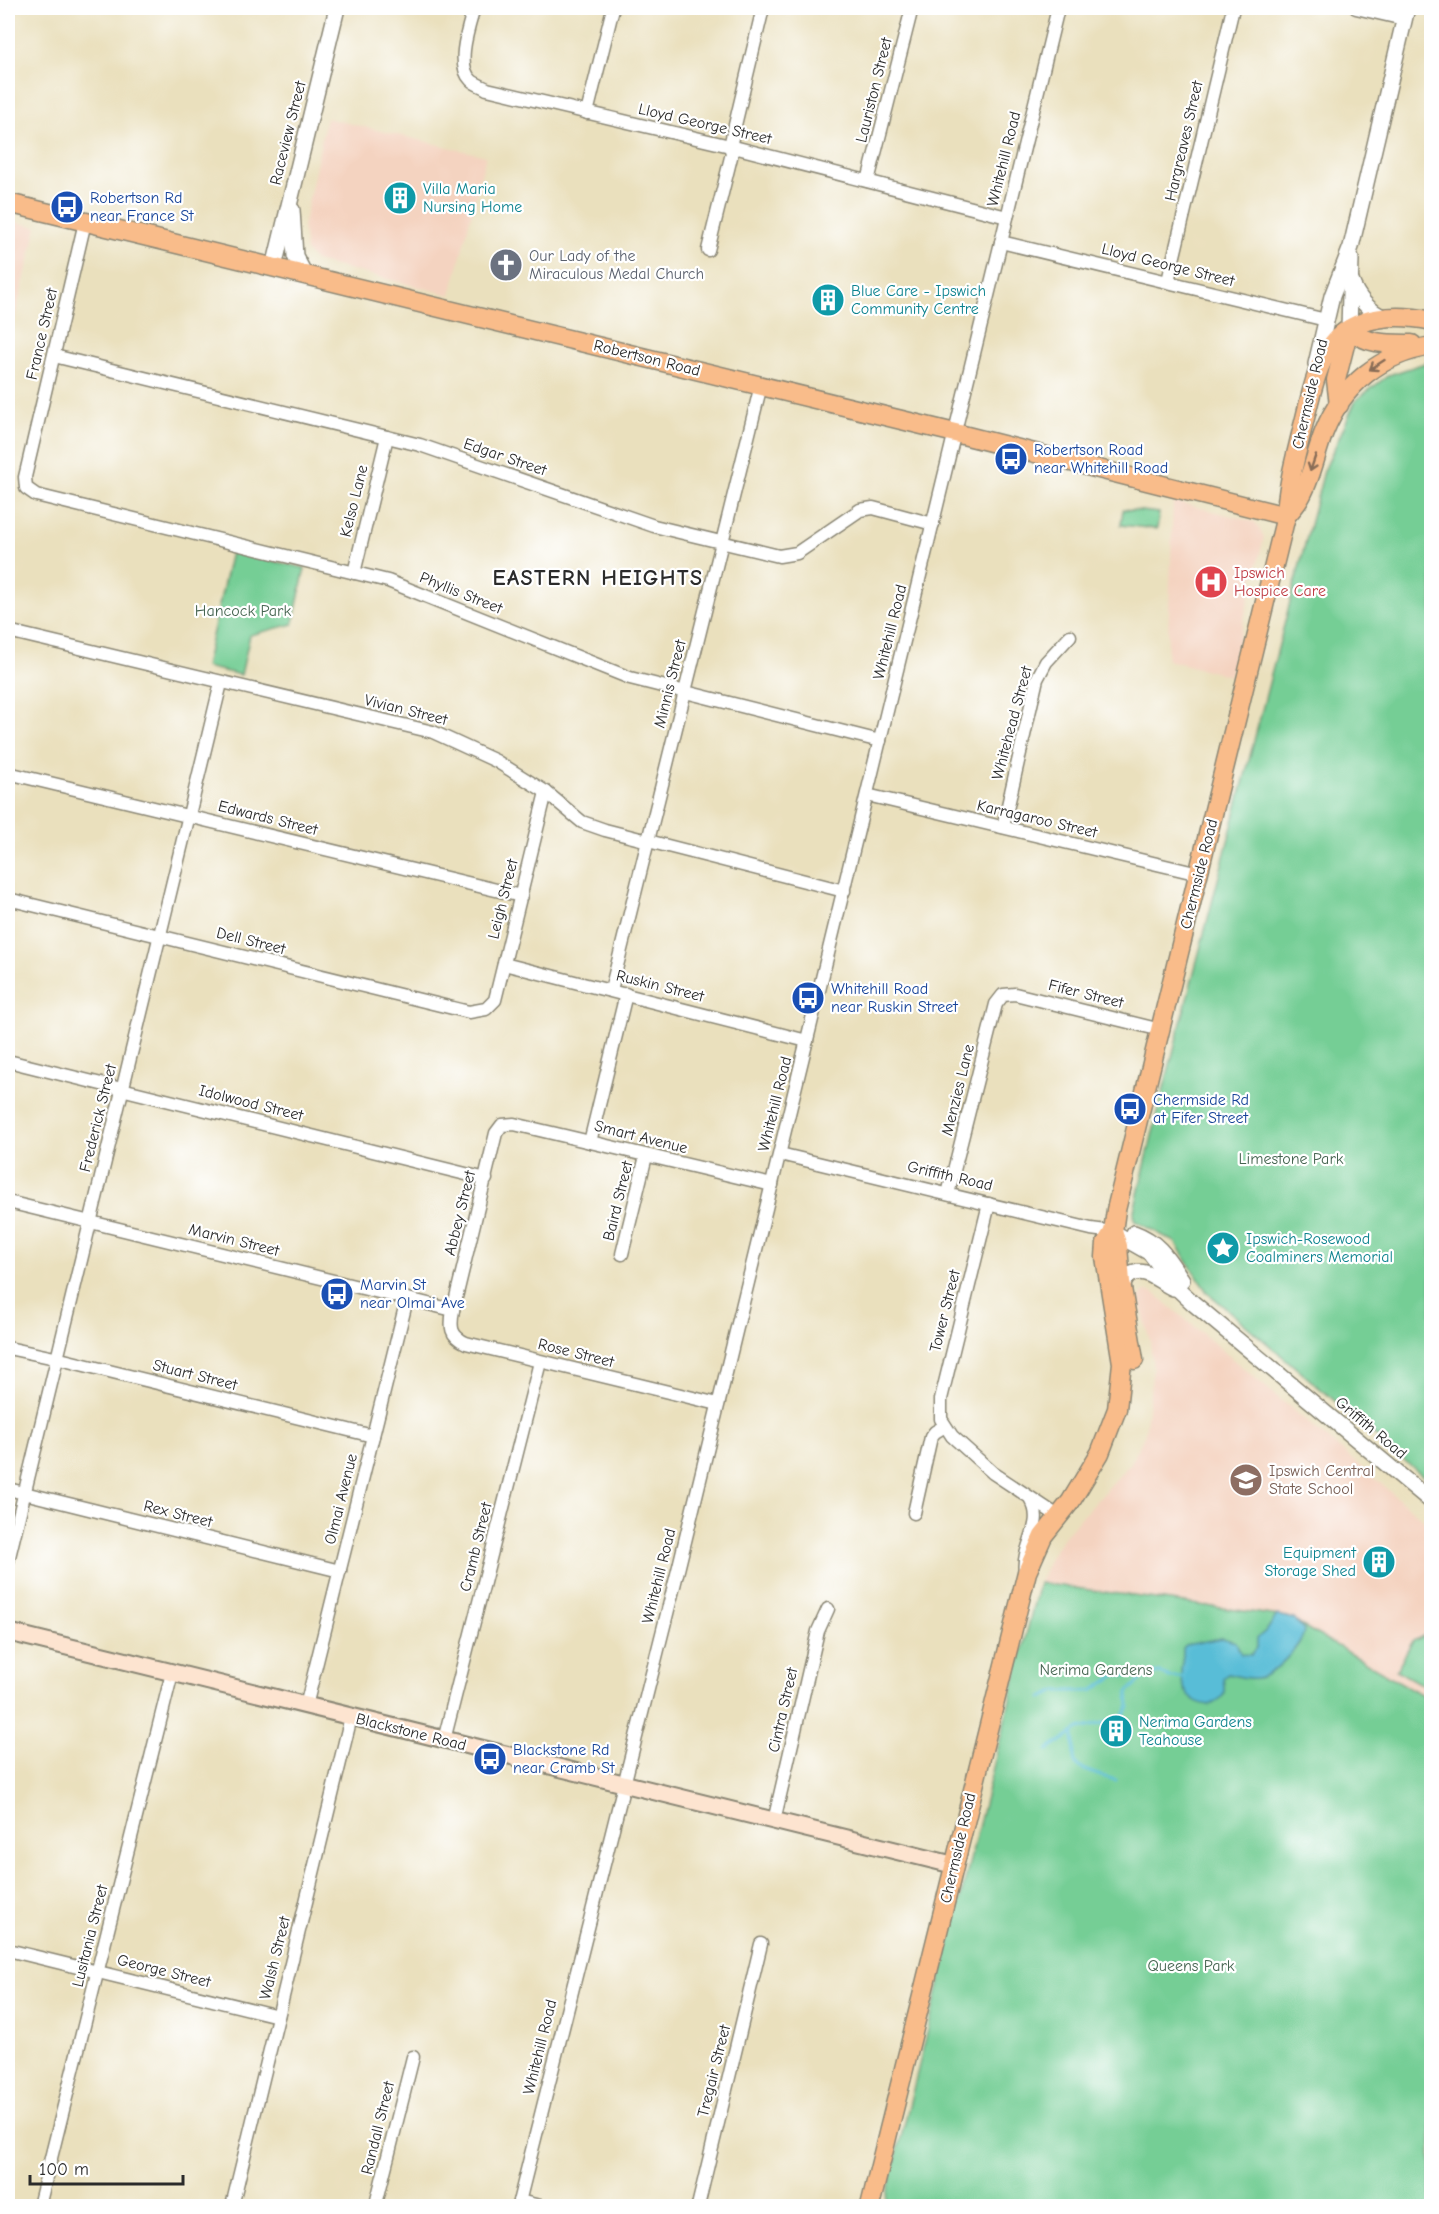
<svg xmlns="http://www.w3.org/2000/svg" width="1439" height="2214" font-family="'Comic Neue',sans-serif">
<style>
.built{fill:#f4d3c0}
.green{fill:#74ce95;stroke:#507c60;stroke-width:1.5}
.water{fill:#59bdd7;stroke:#427481;stroke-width:1.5}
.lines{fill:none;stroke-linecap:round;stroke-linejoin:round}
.stream{stroke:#59bdd7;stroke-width:3}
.minor-casing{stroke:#8a8674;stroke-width:15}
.tertiary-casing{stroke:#8a8674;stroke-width:18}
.secondary-casing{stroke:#8a8674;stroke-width:20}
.primary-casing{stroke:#8a8674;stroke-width:21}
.minor{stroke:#fff;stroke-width:12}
.tertiary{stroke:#fff;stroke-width:15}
.secondary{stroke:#fde4d0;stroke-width:16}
.primary{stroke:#f9bc8a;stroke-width:18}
.oneway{stroke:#886c56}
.labels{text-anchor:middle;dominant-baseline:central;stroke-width:4.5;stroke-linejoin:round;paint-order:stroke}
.street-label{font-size:16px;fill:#2b2b2b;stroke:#fff}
.culture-label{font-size:16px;fill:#0d838f;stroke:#fff;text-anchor:start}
.transit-label{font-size:16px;fill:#164399;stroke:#fff;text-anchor:start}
.worship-label{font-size:16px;fill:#5b616d;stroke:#fff;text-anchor:start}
.health-label{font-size:16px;fill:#be3a42;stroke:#fff;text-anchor:start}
.park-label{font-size:16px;fill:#456450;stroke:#fff}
.education-label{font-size:16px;fill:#785e54;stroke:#fff;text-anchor:start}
.district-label{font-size:22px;font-weight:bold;letter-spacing:1.5px;fill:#2b2b2b;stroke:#fff}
</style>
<rect width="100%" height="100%" fill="#fff"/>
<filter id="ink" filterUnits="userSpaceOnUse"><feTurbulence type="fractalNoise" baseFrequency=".0167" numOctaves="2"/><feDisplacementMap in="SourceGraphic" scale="12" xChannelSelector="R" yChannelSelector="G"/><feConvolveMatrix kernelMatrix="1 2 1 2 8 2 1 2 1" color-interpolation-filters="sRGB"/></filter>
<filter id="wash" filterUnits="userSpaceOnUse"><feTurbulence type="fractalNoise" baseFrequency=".008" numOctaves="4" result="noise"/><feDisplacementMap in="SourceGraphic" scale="24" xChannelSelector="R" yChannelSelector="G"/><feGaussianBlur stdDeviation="1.35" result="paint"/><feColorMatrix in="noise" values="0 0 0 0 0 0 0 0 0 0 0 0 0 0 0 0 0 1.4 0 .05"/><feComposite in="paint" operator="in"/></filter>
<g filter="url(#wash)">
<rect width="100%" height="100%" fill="#eae0bd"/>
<g class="built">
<polygon points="326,118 486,156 451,295 315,261 306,251 303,227"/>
<polygon points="8,220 37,227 11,334 8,333"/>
<polygon points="1173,501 1255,522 1264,537 1230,676 1167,660"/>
<polygon points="1144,1291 1153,1292 1431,1526 1431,1700 1287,1617 1039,1583 1052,1554 1064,1536 1131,1463 1145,1434 1153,1368 1150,1342 1139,1298"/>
</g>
<g class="green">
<polygon points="1431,361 1432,361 1431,1483 1207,1292 1175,1242 1135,1221 1133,1215 1159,1107 1324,471 1356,400 1389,375"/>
<polygon points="1123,509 1159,513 1157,529 1121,525"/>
<polygon points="231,552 305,568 293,624 250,635 241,675 205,667"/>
<polygon points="1039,1583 1287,1617 1431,1700 1431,2206 884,2206"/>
<polygon points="1431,1632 1431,1690 1396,1670 1413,1641"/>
</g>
<path class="water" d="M1277 1615 1294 1619 1304 1630C1303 1645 1271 1678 1256 1678 1246 1679 1237 1676 1228 1674L1223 1678C1226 1695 1225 1698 1209 1705 1191 1703 1181 1691 1181 1672 1181 1664 1184 1657 1183 1648L1186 1645 1221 1638 1236 1642 1241 1654 1251 1655 1257 1648V1638L1267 1630Z"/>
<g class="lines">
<g class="stream">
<polyline points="1042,1698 1057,1691 1092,1691 1118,1674 1135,1676 1160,1673 1170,1677 1182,1677"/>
<path d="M1072 1733C1076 1744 1072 1754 1075 1763 1078 1770 1108 1778 1116 1780"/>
<polyline points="1048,1750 1079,1729 1121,1719 1129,1707 1128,1692 1144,1677"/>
</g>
</g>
</g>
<g filter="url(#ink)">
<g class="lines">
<g class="minor-casing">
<g id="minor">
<path d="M474 8C469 26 455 65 471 80 475 84 482 86 487 89L730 146 1007 217"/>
<polyline points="1356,8 1404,19"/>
<polyline points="587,113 613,8"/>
<polyline points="868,181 912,8"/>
<polyline points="85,222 25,477 26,488 36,495 388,581 630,678 880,741"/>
<polyline points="1001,242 1326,320"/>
<polyline points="708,250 732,153 730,146 763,8"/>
<polyline points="1168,281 1233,8"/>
<polyline points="54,356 420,445 654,526 779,556 797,553 860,510 873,508 933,524"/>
<polyline points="354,573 387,437"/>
<polyline points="8,631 433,732 496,761 546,792 582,822 605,830 844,891"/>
<polyline points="8,773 521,896"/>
<polyline points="867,795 1199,874"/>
<polyline points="1003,827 1037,679 1046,662 1070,636"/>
<polyline points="8,899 469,1012 486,1009 495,1000 546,792"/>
<polyline points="504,964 807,1041"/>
<polyline points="611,990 761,385"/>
<polyline points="8,1061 486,1179"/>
<polyline points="590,1142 626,994"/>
<polyline points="780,1154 1091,1229 1113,1232"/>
<polyline points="948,1194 996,1004 1003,995 1015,994 1161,1030"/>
<polyline points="8,1202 453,1310"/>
<polyline points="989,1204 941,1399 941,1419 952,1436 993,1473 1058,1516"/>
<polyline points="622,1254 646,1156"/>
<polyline points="8,1348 64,1360 373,1436"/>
<path d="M718 1404 466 1343C450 1336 450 1327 453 1310L496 1133 502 1125 514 1124 772 1185"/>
<polyline points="8,1489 340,1571"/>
<polyline points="914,1513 931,1437 935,1432 945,1426"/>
<polyline points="8,1561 221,683"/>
<path d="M1025 1572C1021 1546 1046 1524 1031 1500"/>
<polyline points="306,1706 407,1299"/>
<polyline points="444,1740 540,1362"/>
<polyline points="774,1821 818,1631 828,1609"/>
<polyline points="8,1950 278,2016"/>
<polyline points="519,2201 540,2206"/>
<polyline points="39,2206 172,1673"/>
<polyline points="232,2206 351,1717"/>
<polyline points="377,2206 377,2200 413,2057"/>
<polyline points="518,2206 679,1566 1058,8"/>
<polyline points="698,2206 761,1944"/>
</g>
</g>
<g class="tertiary-casing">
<g id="tertiary">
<polyline points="292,210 295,256 305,275"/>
<polyline points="274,267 337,8"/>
<path d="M1351 281C1357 297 1369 312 1385 318"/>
<polyline points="1349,329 1351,259"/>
<polyline points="1316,364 1332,296 1351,247 1407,8"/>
<polyline points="1113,1232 1150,1253 1177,1288 1193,1303 1432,1502"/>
<path d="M1134 1233C1159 1242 1168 1259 1182 1280"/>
<path d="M1121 1286 1128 1276C1146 1265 1157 1281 1173 1288"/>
</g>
</g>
<g class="secondary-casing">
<polyline id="secondary" points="8,1632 954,1865"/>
</g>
<g class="primary-casing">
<g id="primary">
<polyline points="8,203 955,433 1286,516"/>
<path d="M1349 329C1366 345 1389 344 1412 344"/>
<polyline points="1339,405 1336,380 1349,329"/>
<path d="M1286 516C1291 510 1297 504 1300 498 1311 480 1316 452 1324 432 1343 384 1381 354 1432 346"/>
<polyline points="1113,1232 1118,1246 1121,1282 1134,1360"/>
<path d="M870 2206 1027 1572 1043 1536 1071 1501 1100 1453 1117 1409 1122 1363 1105 1257 1106 1243 1113 1232 1116 1210 1286 516C1287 485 1296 456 1303 426 1310 399 1316 365 1333 343 1356 314 1399 314 1432 321"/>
</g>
</g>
<use href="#minor" class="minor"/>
<use href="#tertiary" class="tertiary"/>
<use href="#secondary" class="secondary"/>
<use href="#primary" class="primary"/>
</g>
<defs><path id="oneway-shaft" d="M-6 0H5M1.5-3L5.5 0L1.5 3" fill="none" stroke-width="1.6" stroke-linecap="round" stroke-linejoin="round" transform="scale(1.5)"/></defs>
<g class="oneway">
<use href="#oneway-shaft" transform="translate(1377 365) rotate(147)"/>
<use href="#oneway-shaft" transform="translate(1313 463) rotate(109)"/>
</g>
</g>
<defs>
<g id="building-disc" transform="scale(1.725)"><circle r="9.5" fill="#0f9aa8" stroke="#fff"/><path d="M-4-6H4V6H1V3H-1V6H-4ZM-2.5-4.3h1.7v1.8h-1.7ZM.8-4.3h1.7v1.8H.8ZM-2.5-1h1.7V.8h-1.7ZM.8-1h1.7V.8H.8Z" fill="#fff"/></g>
<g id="bus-disc" transform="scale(1.725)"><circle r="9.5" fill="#1a4fb4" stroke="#fff"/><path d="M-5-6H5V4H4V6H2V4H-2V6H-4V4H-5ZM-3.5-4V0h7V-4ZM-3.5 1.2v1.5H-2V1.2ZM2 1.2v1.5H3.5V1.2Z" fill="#fff"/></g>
<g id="church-disc" transform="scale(1.725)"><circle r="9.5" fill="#6b7280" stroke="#fff"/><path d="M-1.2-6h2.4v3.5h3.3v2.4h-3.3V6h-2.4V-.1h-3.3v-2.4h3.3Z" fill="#fff"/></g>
<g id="hospital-disc" transform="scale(1.725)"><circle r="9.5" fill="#e0444e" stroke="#fff"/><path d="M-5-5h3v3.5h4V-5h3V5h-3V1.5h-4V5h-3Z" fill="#fff"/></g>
<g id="sight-disc" transform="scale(1.725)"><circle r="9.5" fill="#0f9aa8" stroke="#fff"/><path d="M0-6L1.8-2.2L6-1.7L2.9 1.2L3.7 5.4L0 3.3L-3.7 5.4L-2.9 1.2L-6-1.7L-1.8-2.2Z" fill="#fff"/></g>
<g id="school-disc" transform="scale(1.725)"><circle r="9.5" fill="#8d6e63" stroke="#fff"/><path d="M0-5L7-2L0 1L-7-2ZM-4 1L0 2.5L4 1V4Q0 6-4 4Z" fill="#fff"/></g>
</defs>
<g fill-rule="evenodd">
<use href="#building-disc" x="400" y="198"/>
<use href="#bus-disc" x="67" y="207"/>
<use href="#church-disc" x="506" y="265"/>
<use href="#building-disc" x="828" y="300"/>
<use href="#bus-disc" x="1011" y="459"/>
<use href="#hospital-disc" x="1211" y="582"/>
<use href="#bus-disc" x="808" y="998"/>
<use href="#bus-disc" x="1130" y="1109"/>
<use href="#sight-disc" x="1223" y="1248"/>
<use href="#bus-disc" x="337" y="1294"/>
<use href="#school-disc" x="1246" y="1480"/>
<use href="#building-disc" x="1379" y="1562"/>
<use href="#building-disc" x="1116" y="1731"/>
<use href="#bus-disc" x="490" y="1759"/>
</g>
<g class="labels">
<g class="street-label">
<text transform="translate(874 90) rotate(-76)">Lauriston Street</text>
<text transform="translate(705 124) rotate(13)">Lloyd George Street</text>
<text transform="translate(288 133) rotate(-76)">Raceview Street</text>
<text transform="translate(1184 141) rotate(-77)">Hargreaves Street</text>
<text transform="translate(1004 159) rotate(-76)">Whitehill Road</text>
<text transform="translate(1168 265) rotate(14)">Lloyd George Street</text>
<text transform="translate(42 334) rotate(-77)">France Street</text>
<text transform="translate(647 358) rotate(14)">Robertson Road</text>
<text transform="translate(1310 394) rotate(-77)">Chermside Road</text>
<text transform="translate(505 457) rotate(19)">Edgar Street</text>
<text transform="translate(354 501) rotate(-76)">Kelso Lane</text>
<text transform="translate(461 593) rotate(22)">Phyllis Street</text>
<text transform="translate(890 632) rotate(-76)">Whitehill Road</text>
<text transform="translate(670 684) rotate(-76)">Minnis Street</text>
<text transform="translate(406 710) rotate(14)">Vivian Street</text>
<text transform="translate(1012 723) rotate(-75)">Whitehead Street</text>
<text transform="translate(268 818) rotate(14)">Edwards Street</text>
<text transform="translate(1037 819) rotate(13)">Karragaroo Street</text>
<text transform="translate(1199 874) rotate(-76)">Chermside Road</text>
<text transform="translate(503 899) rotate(-76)">Leigh Street</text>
<text transform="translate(251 941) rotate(14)">Dell Street</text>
<text transform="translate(660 986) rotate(14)">Ruskin Street</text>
<text transform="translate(1086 994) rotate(14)">Fifer Street</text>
<text transform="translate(958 1090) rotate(-76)">Menzies Lane</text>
<text transform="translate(251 1103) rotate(14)">Idolwood Street</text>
<text transform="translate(775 1104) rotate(-76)">Whitehill Road</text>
<text transform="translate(98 1118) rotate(-76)">Frederick Street</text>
<text transform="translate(641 1137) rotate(14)">Smart Avenue</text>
<text transform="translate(950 1176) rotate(13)">Griffith Road</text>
<text transform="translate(618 1201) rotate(-76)">Baird Street</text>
<text transform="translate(460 1213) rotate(-76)">Abbey Street</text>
<text transform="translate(234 1240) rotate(14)">Marvin Street</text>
<text transform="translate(945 1311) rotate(-76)">Tower Street</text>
<text transform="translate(576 1353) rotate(14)">Rose Street</text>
<text transform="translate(195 1375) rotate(14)">Stuart Street</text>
<text transform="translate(1371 1428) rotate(40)">Griffith Road</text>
<text transform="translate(341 1499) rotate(-76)">Olmai Avenue</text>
<text transform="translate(178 1514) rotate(14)">Rex Street</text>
<text transform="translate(476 1547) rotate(-76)">Cramb Street</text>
<text transform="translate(659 1576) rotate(-76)">Whitehill Road</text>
<text transform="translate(783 1710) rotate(-77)">Cintra Street</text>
<text transform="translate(411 1732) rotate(14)">Blackstone Road</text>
<text transform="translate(958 1848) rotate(-77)">Chermside Road</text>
<text transform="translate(90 1936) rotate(-76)">Lusitania Street</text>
<text transform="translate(275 1958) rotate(-76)">Walsh Street</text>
<text transform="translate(164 1971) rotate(14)">George Street</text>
<text transform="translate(540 2047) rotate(-76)">Whitehill Road</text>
<text transform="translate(714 2071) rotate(-76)">Tregair Street</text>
<text transform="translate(378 2128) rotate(-76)">Randall Street</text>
</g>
<g class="culture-label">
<text x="423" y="189">Villa Maria<tspan x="423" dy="18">Nursing Home</tspan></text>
<text x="851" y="291">Blue Care - Ipswich<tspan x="851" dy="18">Community Centre</tspan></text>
<text x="1246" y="1239">Ipswich-Rosewood<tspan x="1246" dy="18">Coalminers Memorial</tspan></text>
<text x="1356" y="1553" text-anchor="end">Equipment<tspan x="1356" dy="18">Storage Shed</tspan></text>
<text x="1139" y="1722">Nerima Gardens<tspan x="1139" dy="18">Teahouse</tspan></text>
</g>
<g class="transit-label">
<text x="90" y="198">Robertson Rd<tspan x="90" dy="18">near France St</tspan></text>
<text x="1034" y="450">Robertson Road<tspan x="1034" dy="18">near Whitehill Road</tspan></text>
<text x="831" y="989">Whitehill Road<tspan x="831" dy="18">near Ruskin Street</tspan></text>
<text x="1153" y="1100">Chermside Rd<tspan x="1153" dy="18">at Fifer Street</tspan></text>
<text x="360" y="1285">Marvin St<tspan x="360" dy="18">near Olmai Ave</tspan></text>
<text x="513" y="1750">Blackstone Rd<tspan x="513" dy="18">near Cramb St</tspan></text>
</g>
<g class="worship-label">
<text x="529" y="256">Our Lady of the<tspan x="529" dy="18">Miraculous Medal Church</tspan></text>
</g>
<g class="health-label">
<text x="1234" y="573">Ipswich<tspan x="1234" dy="18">Hospice Care</tspan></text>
</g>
<g class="park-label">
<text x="243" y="611">Hancock Park</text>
<text x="1291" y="1159">Limestone Park</text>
<text x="1096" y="1670">Nerima Gardens</text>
<text x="1191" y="1966">Queens Park</text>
</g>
<g class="education-label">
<text x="1269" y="1471">Ipswich Central<tspan x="1269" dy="18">State School</tspan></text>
</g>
<g class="district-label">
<text x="598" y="578">EASTERN HEIGHTS</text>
</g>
</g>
<rect width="1439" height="2214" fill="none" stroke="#fff" stroke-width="30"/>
<path d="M30 2175v9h153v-9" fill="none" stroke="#2b2b2b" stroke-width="3"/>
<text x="39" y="2175" font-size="18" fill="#2b2b2b" stroke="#ffffff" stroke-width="4.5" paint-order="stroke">100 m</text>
</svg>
